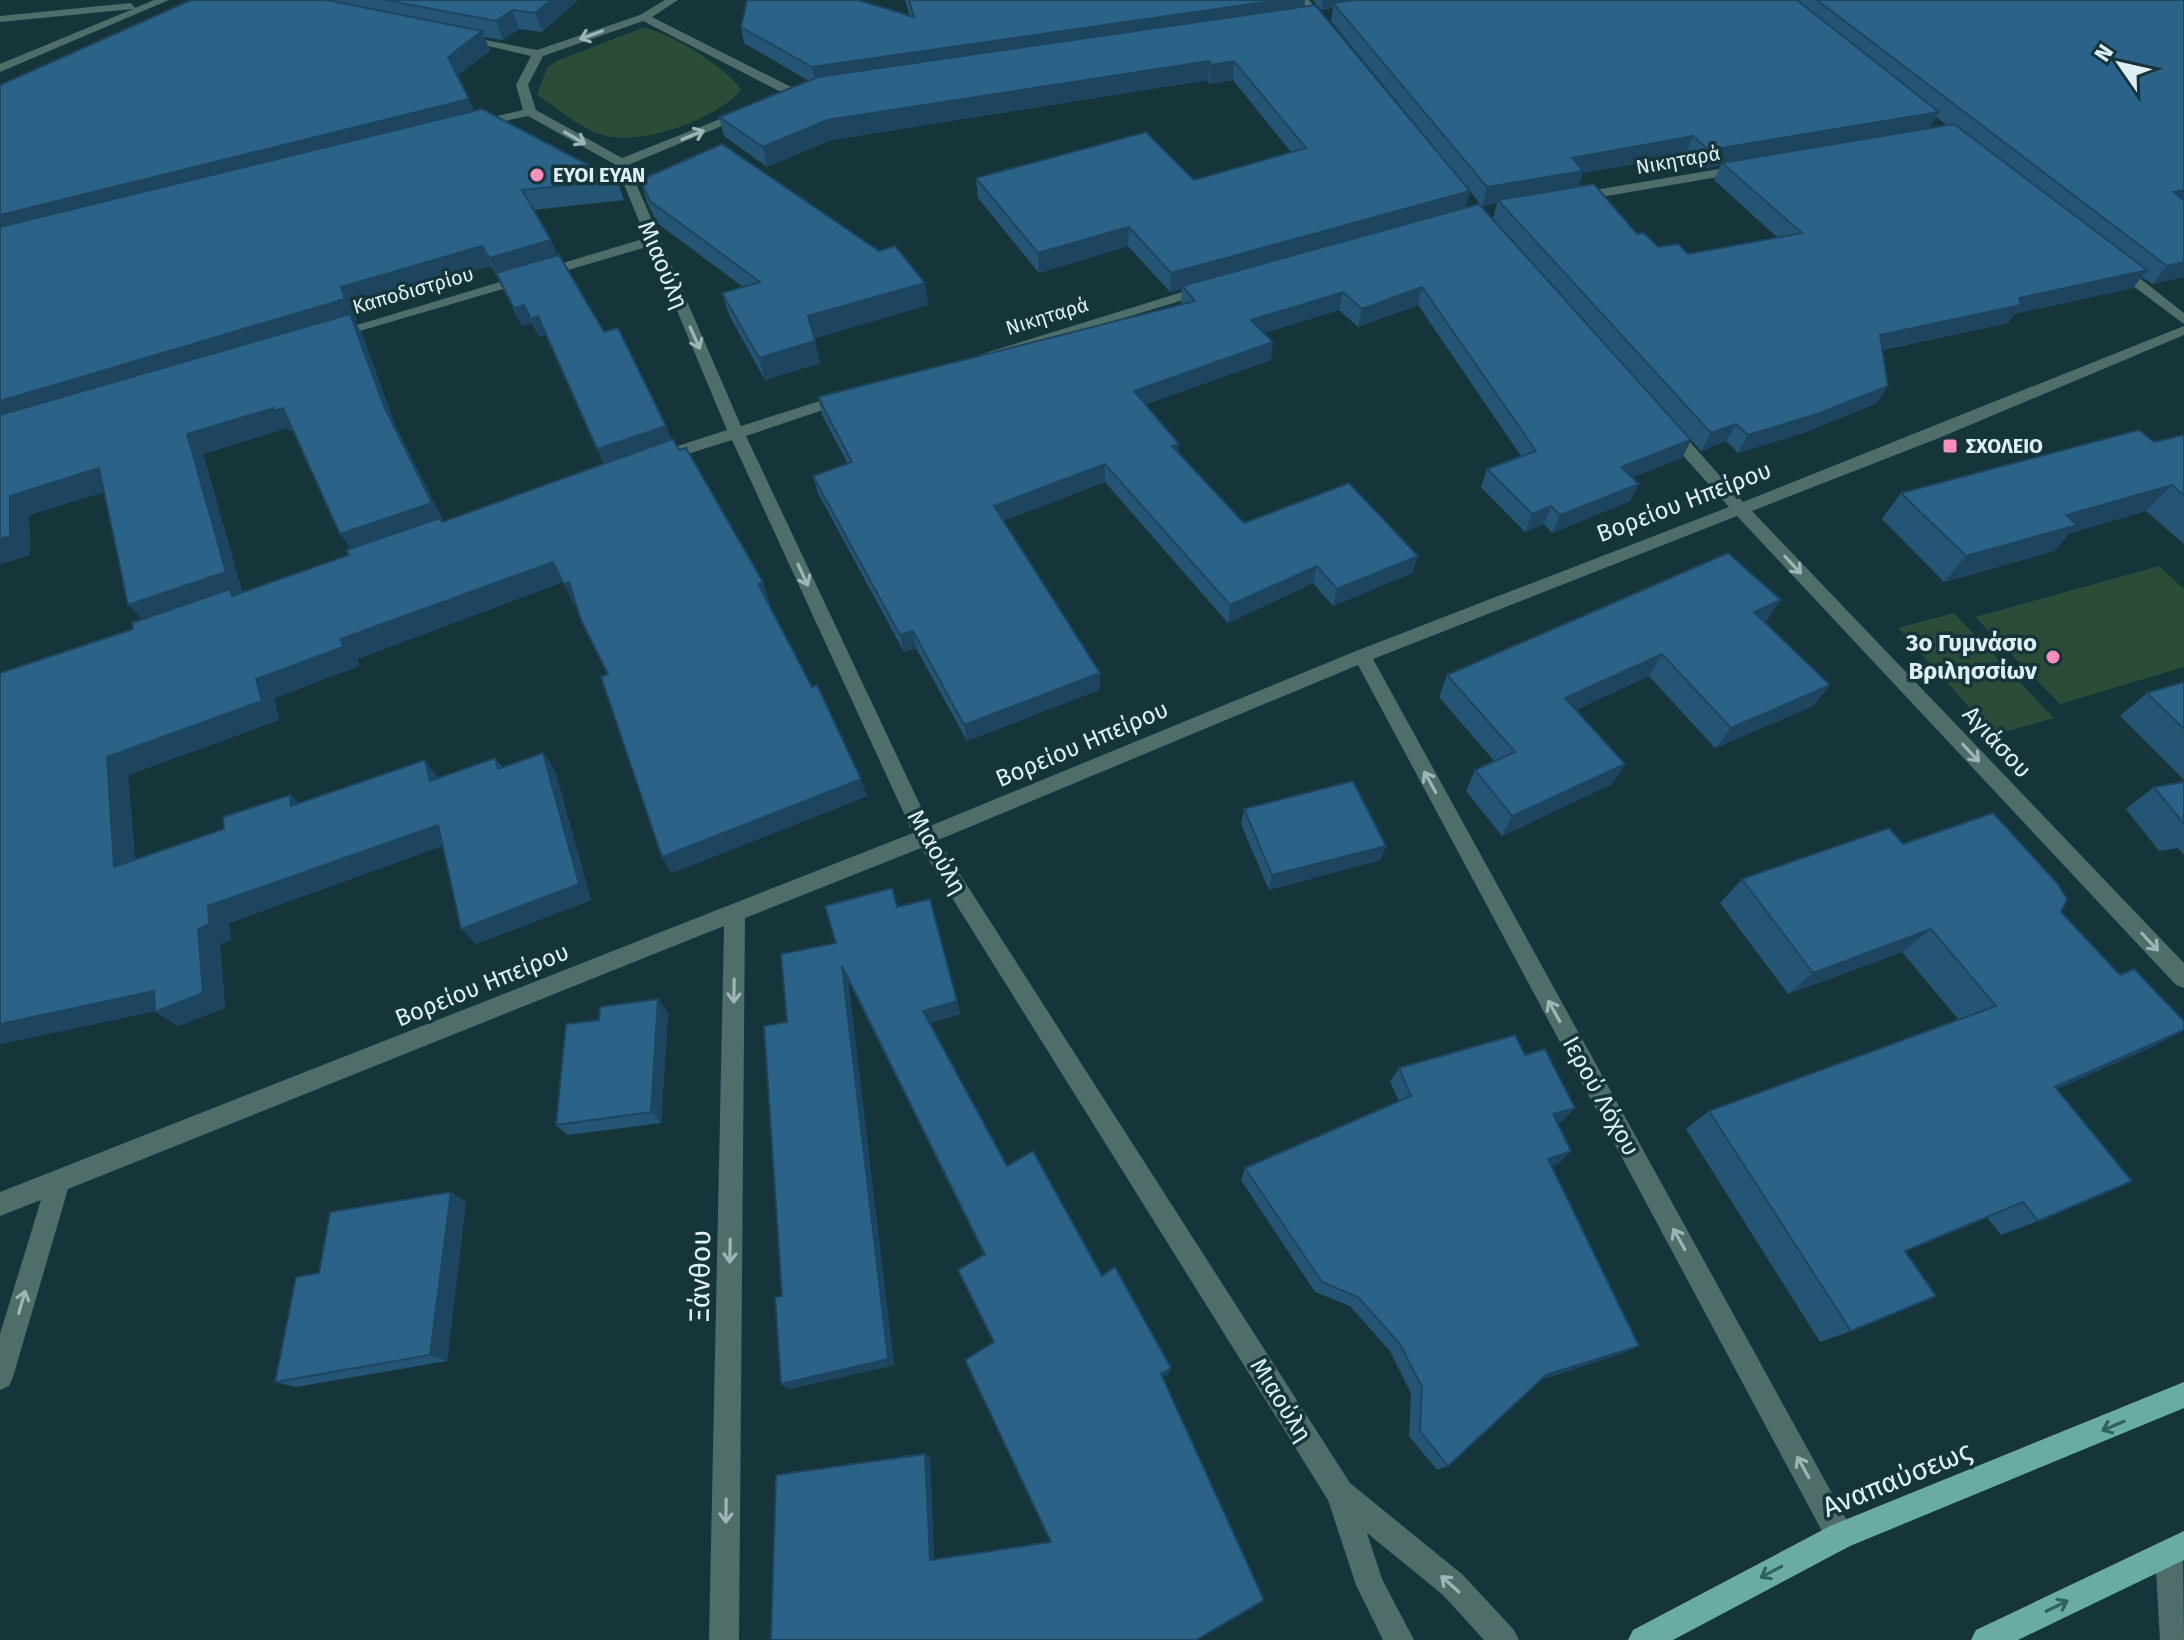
<svg xmlns="http://www.w3.org/2000/svg" width="2184" height="1640" font-family="'Fira Sans',sans-serif">
<style>
.green{fill:#2b4c37}
.lines{fill:none;stroke-linecap:round;stroke-linejoin:round}
.minor{fill:#4f6e69;fill-rule:evenodd}
.major{fill:#68aca2;fill-rule:evenodd}
.wall{fill:#255575;fill-rule:evenodd}
.shaded-wall{fill:#1e455f}
.building{fill:#2b6388;stroke:#1e455f;stroke-width:2}
.oneway{stroke:#9eb6b5}
.oneway2{stroke:#325f5f}
.poi-dot{fill:#ff8ebb;stroke:#15353b;stroke-width:3}
.labels{text-anchor:middle;dominant-baseline:central;stroke-width:7;stroke-linejoin:round;paint-order:stroke}
.far-street-label{font-size:20px;fill:#def0f4;stroke:#15353b}
.far-poi-label{font-size:20px;font-weight:bold;fill:#def0f4;stroke:#15353b;text-anchor:start}
.street-label{font-size:24px;fill:#def0f4;stroke:#15353b}
.poi-label{font-size:24px;font-weight:bold;fill:#def0f4;stroke:#15353b;text-anchor:end}
.near-street-label{font-size:28px;fill:#def0f4;stroke:#15353b}
</style>
<rect width="100%" height="100%" fill="#15353b"/>
<g class="green">
<path d="M642 28C664 28 732 71 741 90 717 119 644 145 606 136 583 131 557 108 537 95L547 68 556 61Z"/>
<polygon points="2159,566 2184,589 2184,667 2060,704 1975,617"/>
<polygon points="1954,613 2054,718 1994,735 1898,628"/>
</g>
<g class="lines">
<g class="minor">
<polygon points="154,0 169,0 0,72 0,64 133,9 0,22 0,16 131,3 135,8"/>
<polygon points="665,0 678,0 652,17 799,91 799,97 776,103 776,97 785,94 643,21 543,56 528,85 536,110 622,158 743,110 753,113 628,165 741,426 845,393 853,398 850,401 746,436 930,826 1356,651 1729,507 1663,433 1663,425 1675,425 1743,502 2184,326 2184,335 1939,438 1752,511 2184,963 2184,988 2176,985 1737,516 1373,659 1850,1526 1854,1536 1850,1546 1840,1550 1830,1546 1358,665 938,840 1350,1483 1463,1575 1514,1630 1519,1640 1484,1640 1443,1595 1367,1533 1382,1579 1414,1640 1383,1640 1356,1585 1328,1500 921,848 745,918 739,1640 709,1640 724,926 68,1189 13,1377 9,1386 0,1390 0,1334 41,1200 0,1216 0,1192 913,833 732,440 662,462 654,457 656,453 727,430 650,246 339,337 334,339 327,334 646,238 616,165 528,116 473,128 473,122 523,110 516,85 531,56 458,39 464,36 537,50 640,15"/>
<polygon points="1298,0 1309,0 1330,25 1330,29 1322,29"/>
<polygon points="1743,165 1748,166 1748,172 1577,201 1570,197 1577,193"/>
<polygon points="2113,265 2123,265 2184,313 2184,324 2113,271"/>
<polygon points="1205,285 1210,286 1210,292 991,358 981,358 979,355"/>
<polygon points="2169,1539 2179,1543 2183,1553 2184,1640 2160,1640 2155,1553 2159,1543"/>
</g>
<g class="major">
<polygon points="2184,1382 2184,1408 1850,1546 1673,1640 1628,1640 1633,1630 1830,1526"/>
<polygon points="2184,1531 2184,1560 2018,1640 1971,1640 1976,1630"/>
</g>
</g>
<g class="wall">
<path d="M191 0H578L542 32 519 29 503 40 484 37 490 51 457 75 474 111 617 180 624 200 533 210 551 240 557 256 604 332 666 426 671 440 763 582 769 602H768L867 796 672 873 662 857 608 674 576 603 574 604 563 582 357 659 359 666 274 698 279 720 128 775 135 860 299 804 439 778 495 758 502 767 543 753 555 771 591 900 476 944 442 846 229 923 231 940 220 944 225 1008 178 1026 155 1011 0 1044 133 629 142 619 104 492 29 515 30 555 0 564ZM491 266 522 326 532 323 539 337 546 335 604 464 444 522 395 425 362 334 354 320H357L352 307ZM287 428 289 431 293 430 350 548 349 555 235 595 242 591 203 454Z"/>
<path d="M905 0H1305L1304 7 1448 164 1331 21 1333 8 1321 10 1313 0H2184V277L2152 284 2142 277 2133 288 2014 314 2008 323 1882 350 1877 403 1806 432 1738 453 1726 441 1701 451 1493 218 1497 203 1482 206 1470 191 1465 208 1691 440 1682 458 1632 477 1630 501 1552 533 1544 524 1525 532 1481 487 1487 469 1521 456 1418 305 1358 327 1339 310 1264 333 1271 360 1146 404 1179 444 1178 453 1244 523 1418 556 1412 573 1333 606 1313 583 1228 623 1105 482 1003 521 1100 673 1099 690 967 741 916 648 904 652 818 493 813 476 848 464 822 415 818 397 1181 304 1182 289 1170 292 1128 246 1039 273 978 198 976 178 1194 180 1291 152 1233 80 1209 84 1208 80 831 140 767 167 724 136 719 117 809 81 744 43 741 27 910 16ZM1936 117 1947 125 1930 127ZM1685 155 1701 169 1721 165 1714 180 1778 238 1688 254 1658 247 1637 234 1578 187 1583 173Z"/>
<polygon points="640,180 925,283 928,305 814,338 820,363 765,380 729,315 722,293 743,287 657,223 647,202"/>
<polygon points="2184,435 2184,544 2146,511 2070,533 2054,551 1944,582 1882,519 1901,493 2154,442"/>
<polygon points="1766,622 1764,623 1830,685 1813,706 1715,748 1649,676 1575,710 1625,764 1612,784 1502,836 1466,791 1475,770 1495,762 1439,697 1447,675"/>
<polygon points="2184,682 2184,780 2120,716 2147,693"/>
<polygon points="2184,781 2184,855 2178,848 2159,851 2126,809 2154,787"/>
<polygon points="1244,809 1386,846 1380,860 1269,890 1241,824"/>
<polygon points="1903,844 2061,912 2120,975 2184,1030 2150,1048 2056,1089 2038,1221 2001,1235 1987,1217 1905,1251 1851,1331 1820,1342 1686,1129 1709,1111 1958,1019 1902,952 1788,994 1720,903 1742,879"/>
<polygon points="898,907 957,1001 960,1014 930,1023 1007,1166 1102,1276 1169,1374 1162,1378 1264,1600 771,1640 925,1454 930,1458 934,1559 1051,1542 993,1343 984,1255 848,980 894,1365 789,1389 781,1384 787,1022 836,943"/>
<polygon points="668,1012 661,1123 568,1135 556,1125"/>
<polygon points="1525,1055 1575,1108 1561,1122 1557,1123 1571,1151 1558,1164 1551,1166 1639,1346 1623,1353 1543,1379 1448,1466 1437,1470 1409,1436 1411,1393 1390,1351 1350,1306 1315,1292 1241,1180 1245,1168 1399,1101 1390,1082 1399,1068"/>
<polygon points="466,1201 447,1361 296,1387 275,1382"/>
</g>
<g class="shaded-wall">
<polygon points="551,0 578,0 542,32 535,13"/>
<polygon points="1279,0 1305,0 1304,13 816,84 812,67"/>
<polygon points="1323,0 1390,0 1333,3 1333,8 1321,10"/>
<polygon points="512,10 519,29 503,40 496,21"/>
<polygon points="482,31 490,51 456,76 448,57"/>
<polygon points="1210,61 1208,80 831,140 767,167 763,147 827,120"/>
<polygon points="1234,61 1233,80 1209,84 1211,65"/>
<polygon points="469,99 477,118 0,239 0,215"/>
<polygon points="1939,112 1929,130 1722,163 1721,165 1701,169 1709,150"/>
<polygon points="1693,136 1685,155 1583,173 1577,190 1498,200 1497,203 1482,206 1487,187 1572,158"/>
<polygon points="2184,190 2184,205 2174,192"/>
<polygon points="1470,191 1465,210 1182,286 1182,289 1170,292 1171,273"/>
<polygon points="1129,227 1128,246 1039,273 1038,253"/>
<polygon points="551,240 559,260 498,278 489,258"/>
<polygon points="482,246 491,266 352,307 357,320 354,320 362,334 395,425 444,522 354,553 340,534 384,406 353,321 0,426 0,401 341,287"/>
<polygon points="2184,262 2184,277 2152,284 2167,266"/>
<polygon points="2147,270 2133,288 2014,314 2008,323 1868,352 1880,335 2019,298"/>
<polygon points="925,283 928,305 813,339 808,316"/>
<polygon points="1422,287 1418,305 1358,327 1362,309"/>
<polygon points="1343,292 1339,310 1249,338 1251,320"/>
<polygon points="524,305 532,323 522,326 514,308"/>
<polygon points="538,316 546,335 539,337 531,319"/>
<polygon points="815,341 820,363 765,380 759,358"/>
<polygon points="1273,342 1271,360 1133,409 1134,391"/>
<polygon points="1888,386 1877,403 1806,432 1738,453 1748,435"/>
<polygon points="274,408 283,408 297,428 289,431 287,428 203,454 242,591 234,594 247,609 147,624 128,605 187,434"/>
<polygon points="1736,424 1726,441 1701,451 1711,433"/>
<polygon points="666,426 673,444 605,467 597,449"/>
<polygon points="1691,440 1682,458 1613,485 1621,467"/>
<polygon points="1179,444 1178,462 1172,446"/>
<polygon points="1105,464 1105,482 995,524 994,506"/>
<polygon points="99,468 117,488 29,515 30,555 0,564 0,539 10,496"/>
<polygon points="1639,484 1630,501 1552,533 1560,515"/>
<polygon points="2172,485 2146,511 2070,533 2054,551 1944,582 1966,556 2066,515"/>
<polygon points="1551,506 1544,524 1525,532 1532,514"/>
<polygon points="1418,556 1412,573 1333,606 1337,589"/>
<polygon points="553,562 563,582 357,659 359,666 274,698 279,720 128,775 136,883 114,867 107,757 256,679 341,639"/>
<polygon points="1317,566 1313,583 1228,623 1230,605"/>
<polygon points="569,582 579,602 574,604 564,584"/>
<polygon points="763,582 769,602 765,603 758,584"/>
<polygon points="1781,600 1766,622 1739,634 1754,612"/>
<polygon points="913,631 916,648 904,652 900,635"/>
<polygon points="1662,654 1649,676 1554,720 1565,698"/>
<polygon points="1100,673 1099,690 967,741 964,725"/>
<polygon points="1830,685 1813,706 1715,748 1731,728"/>
<polygon points="543,753 555,771 591,900 476,944 461,929"/>
<polygon points="425,760 439,779 430,781"/>
<polygon points="1625,764 1612,784 1502,836 1512,816"/>
<polygon points="861,779 867,796 672,873 662,857"/>
<polygon points="290,795 308,812 291,806"/>
<polygon points="438,825 453,842 229,923 231,940 220,944 225,1008 178,1026 155,1012 160,1010 0,1044 0,1024 154,991 198,929 208,906"/>
<polygon points="1386,846 1380,860 1269,890 1272,875"/>
<polygon points="1931,929 1902,952 1788,994 1813,973"/>
<polygon points="842,966 848,980 894,1365 789,1389 781,1384"/>
<polygon points="658,999 668,1012 661,1123 651,1112"/>
<polygon points="957,1001 960,1014 927,1024 923,1011"/>
<polygon points="2184,1030 2150,1048 2019,1106 2055,1087"/>
<polygon points="1575,1108 1561,1122 1540,1127 1553,1114"/>
<polygon points="1571,1151 1558,1164 1535,1171 1548,1159"/>
<polygon points="451,1192 466,1201 447,1361 430,1355"/>
<polygon points="1639,1346 1623,1353 1532,1382 1546,1375"/>
<polygon points="1171,1368 1169,1374 1159,1380 1161,1374"/>
<polygon points="925,1454 930,1458 934,1561 930,1560"/>
</g>
<g class="building">
<polygon points="191,0 327,0 482,31 448,57 469,99 0,215 0,85"/>
<polygon points="385,0 551,0 535,13 512,10 496,21"/>
<polygon points="747,0 858,0 914,17 909,0 1279,0 812,67 741,27"/>
<polygon points="1353,0 1797,0 1939,112 1709,150 1693,136 1572,158 1583,171 1487,187 1333,3"/>
<polygon points="1817,0 2184,0 2184,190 2174,192 2184,201 2184,262 2167,266"/>
<polygon points="1315,5 1470,191 1171,273 1129,227 1038,253 976,178 1146,132 1194,180 1306,148 1234,61 1211,65 1210,61 827,120 763,147 719,117 818,77"/>
<polygon points="482,109 617,180 522,190 551,240 489,258 482,246 341,287 345,299 0,401 0,227"/>
<polygon points="1954,124 2147,270 2019,298 2021,305 1880,335 1888,386 1817,414 1748,435 1736,424 1711,433 1498,200 1594,184 1637,234 1644,233 1658,247 1678,244 1688,254 1802,233 1722,163"/>
<polygon points="722,144 879,251 895,246 925,283 808,316 815,341 759,358 722,293 760,282 650,201 640,180"/>
<polygon points="1479,204 1691,440 1621,467 1639,484 1560,515 1551,506 1532,514 1487,469 1536,451 1422,287 1362,309 1343,292 1251,320 1273,342 1134,391 1179,444 1172,446 1244,523 1349,483 1418,556 1337,589 1317,566 1230,605 1105,464 994,506 1100,673 964,725 913,631 900,635 813,476 852,462 818,397 1195,301 1182,286"/>
<polygon points="559,255 604,332 618,328 666,426 597,449 538,316 531,319 524,305 514,308 496,273"/>
<polygon points="350,314 384,406 432,503 340,534 283,408 275,411 274,408 187,434 226,572 128,605 99,468 10,496 10,536 0,539 0,415"/>
<polygon points="2139,430 2154,442 2184,435 2184,496 2172,485 2066,515 2077,525 1966,556 1901,493"/>
<polygon points="673,439 679,450 686,448 763,582 758,584 812,687 817,685 861,779 662,857 601,677 608,674 581,620 569,582 564,584 553,562 341,639 343,647 256,679 262,701 107,757 114,867 224,829 223,817 290,795 291,806 425,760 430,781 495,758 498,769 543,753 579,884 461,929 438,825 208,906 209,924 198,929 203,993 155,1012 154,991 0,1024 0,673 133,629 132,623 230,589 232,596 349,555 346,550 440,518 442,522"/>
<polygon points="1728,553 1781,600 1754,612 1830,685 1731,728 1662,654 1565,698 1625,764 1512,816 1475,770 1515,752 1447,675"/>
<polygon points="2184,682 2184,729 2147,693"/>
<polygon points="1353,781 1386,846 1272,875 1244,809"/>
<polygon points="2184,782 2184,824 2154,787"/>
<polygon points="1993,813 2057,883 2067,899 2061,912 2120,975 2134,969 2184,1021 2184,1030 2055,1087 2132,1181 2038,1221 2023,1202 1905,1251 1936,1296 1851,1331 1709,1111 1996,1006 1931,929 1813,973 1742,879 1889,828 1903,844"/>
<polygon points="892,888 897,907 930,899 957,1001 923,1011 1007,1166 1033,1151 1102,1276 1115,1267 1171,1368 1161,1374 1264,1600 1196,1640 771,1640 776,1475 925,1454 930,1560 1051,1542 965,1360 994,1342 958,1270 985,1254 842,966 888,1359 781,1384 775,1297 782,1296 764,1026 787,1022 781,954 836,943 825,906"/>
<polygon points="658,999 651,1112 556,1125 566,1024 599,1020 600,1007"/>
<polygon points="1515,1035 1525,1055 1545,1049 1575,1108 1553,1114 1571,1151 1548,1159 1639,1346 1546,1375 1448,1466 1420,1431 1422,1387 1400,1344 1358,1297 1322,1282 1245,1168 1411,1096 1399,1068"/>
<polygon points="451,1192 430,1355 275,1382 296,1277 319,1273 330,1212"/>
</g>
<defs><path id="oneway-shaft" d="M-6 0H5M1.5-3L5.5 0L1.5 3" fill="none" stroke-width="1.6" stroke-linecap="round" stroke-linejoin="round" transform="scale(2)"/></defs>
<g class="oneway">
<use href="#oneway-shaft" transform="translate(591 35) rotate(160)"/>
<use href="#oneway-shaft" transform="translate(693 135) rotate(-22)"/>
<use href="#oneway-shaft" transform="translate(575 138) rotate(30)"/>
<use href="#oneway-shaft" transform="translate(695 338) rotate(66)"/>
<use href="#oneway-shaft" transform="translate(1793 565) rotate(47)"/>
<use href="#oneway-shaft" transform="translate(803 575) rotate(65)"/>
<use href="#oneway-shaft" transform="translate(1971 753) rotate(47)"/>
<use href="#oneway-shaft" transform="translate(1430 782) rotate(-119)"/>
<use href="#oneway-shaft" transform="translate(2150 942) rotate(47)"/>
<use href="#oneway-shaft" transform="translate(734 991) rotate(91)"/>
<use href="#oneway-shaft" transform="translate(1554 1011) rotate(-119)"/>
<use href="#oneway-shaft" transform="translate(1679 1239) rotate(-119)"/>
<use href="#oneway-shaft" transform="translate(730 1251) rotate(91)"/>
<use href="#oneway-shaft" transform="translate(22 1302) rotate(-74)"/>
<use href="#oneway-shaft" transform="translate(1803 1467) rotate(-119)"/>
<use href="#oneway-shaft" transform="translate(726 1511) rotate(91)"/>
<use href="#oneway-shaft" transform="translate(1450 1584) rotate(-138)"/>
</g>
<g class="oneway2">
<use href="#oneway-shaft" transform="translate(2113 1426) rotate(157)"/>
<use href="#oneway-shaft" transform="translate(1771 1572) rotate(152)"/>
<use href="#oneway-shaft" transform="translate(2057 1606) rotate(-26)"/>
</g>
<g class="poi-dot">
<circle cx="537" cy="175" r="8"/>
<rect x="1942" y="438" width="16" height="16" rx="4"/>
<circle cx="2053" cy="657" r="8"/>
</g>
<g class="labels">
<g class="far-street-label">
<text transform="translate(1678 160) rotate(-10)">Νικηταρά</text>
<text transform="translate(413 290) rotate(-16)">Καποδιστρίου</text>
<text transform="translate(1047 316) rotate(-17)">Νικηταρά</text>
</g>
<g class="far-poi-label">
<text x="553" y="175">ΕΥΟΙ ΕΥΑΝ</text>
<text x="1966" y="446">ΣΧΟΛΕΙΟ</text>
</g>
<g class="street-label">
<text transform="translate(663 265) rotate(67)">Μιαούλη</text>
<text transform="translate(1684 502) rotate(-21)">Βορείου Ηπείρου</text>
<text transform="translate(1997 742) rotate(47)">Αγιάσου</text>
<text transform="translate(1082 744) rotate(-23)">Βορείου Ηπείρου</text>
<text transform="translate(937 852) rotate(60)">Μιαούλη</text>
<text transform="translate(482 985) rotate(-22)">Βορείου Ηπείρου</text>
<text transform="translate(1601 1096) rotate(61)">Ιερού Λόχου</text>
<text transform="translate(1281 1400) rotate(58)">Μιαούλη</text>
</g>
<g class="poi-label">
<text x="2037" y="643">3ο Γυμνάσιο<tspan x="2037" dy="28">Βριλησσίων</tspan></text>
</g>
<g class="near-street-label">
<text transform="translate(700 1276) rotate(-89)">Ξάνθου</text>
<text transform="translate(1897 1479) rotate(-22)">Αναπαύσεως</text>
</g>
</g>
<g transform="translate(2120 64) rotate(304)" stroke="#15353b" stroke-width="6" paint-order="stroke">
<path d="M0-6L14 30L0 20L-14 30Z" fill="#def0f4"/>
<text y="-12" font-size="22" font-weight="bold" text-anchor="middle" fill="#def0f4">N</text>
</g>
</svg>
